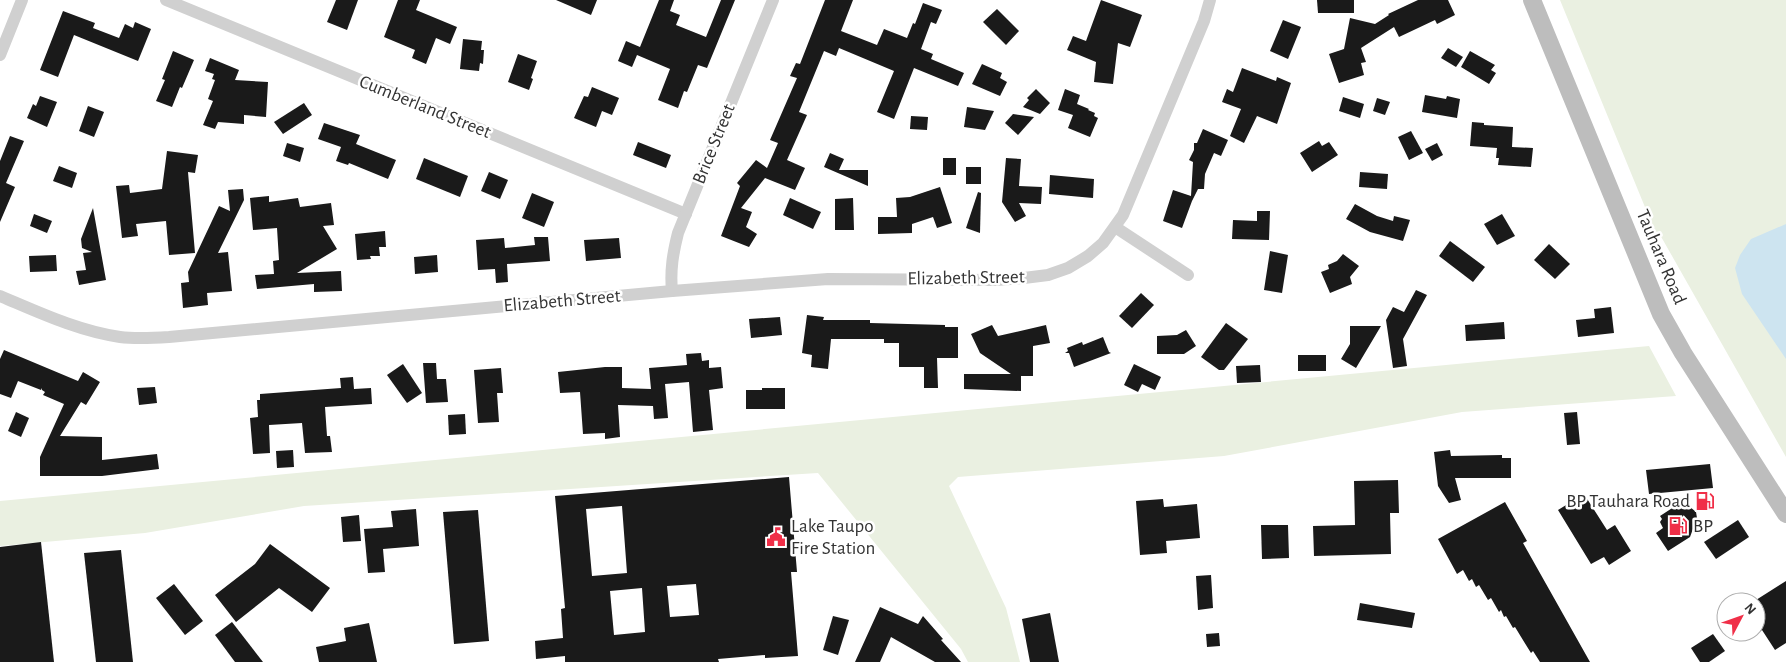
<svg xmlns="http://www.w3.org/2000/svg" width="1786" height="662" font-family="'Alegreya Sans',sans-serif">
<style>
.green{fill:#eaf0e1}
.water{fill:#cde4f0}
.building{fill:#1a1a1a;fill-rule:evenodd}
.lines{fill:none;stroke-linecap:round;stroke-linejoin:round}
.street{stroke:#d0d0d0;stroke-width:12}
.secondary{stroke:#bdbdbd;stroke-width:18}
.labels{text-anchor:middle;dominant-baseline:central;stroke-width:5;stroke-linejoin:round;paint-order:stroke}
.street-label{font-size:19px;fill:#333;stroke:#fff}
.poi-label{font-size:19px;fill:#333;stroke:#fff;text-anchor:start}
</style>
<rect width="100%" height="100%" fill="#fff"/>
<g class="green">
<polygon points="1560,0 1786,0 1786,457 1659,233 1656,234"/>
<polygon points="1649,346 1676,396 1462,412 1224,456 958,477 949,486 1006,608 1020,662 968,662 961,649 818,473 304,506 145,533 0,546 0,501"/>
</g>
<polygon class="water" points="1786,224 1786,359 1742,294 1735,268 1740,255 1751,239"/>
<g class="building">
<polygon points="336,0 358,0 347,30 327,22"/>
<polygon points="398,0 420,0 416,10 457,27 450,44 436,38 426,64 412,58 415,50 384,37"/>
<polygon points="556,0 597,0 591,15"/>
<polygon points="659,0 674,0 670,11 680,15 676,25 706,37 721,0 735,0 707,68 698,65 687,92 684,91 678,108 658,100 670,69 637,55 632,67 618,61 626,41 640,47"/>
<polygon points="825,0 853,0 841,31 877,45 884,29 907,38 913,23 915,24 923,3 942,10 936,24 931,22 921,49 933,54 931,59 964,73 958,86 914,68 894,119 877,112 894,71 839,48 836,56 824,51 799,112 807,115 787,160 805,168 795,190 765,178 741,208 752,212 746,227 757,234 749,247 721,236 740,186 737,183 756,160 767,168 778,143 770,140 797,78 790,76 796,63 800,64"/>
<polygon points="1101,0 1142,15 1130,47 1118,43 1113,84 1094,82 1096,62 1067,50 1073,36 1086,41"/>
<polygon points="1317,0 1354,0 1354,13 1318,13"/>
<polygon points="1418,0 1448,0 1455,15 1437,24 1435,20 1399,37 1394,27 1361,48 1366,62 1361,63 1364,75 1339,83 1329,54 1344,49 1350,18 1375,24 1389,15 1388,14"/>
<polygon points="997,9 1019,31 1006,45 983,22"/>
<polygon points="63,11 95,23 93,28 119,38 125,24 133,28 135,22 151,29 138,61 74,35 58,77 40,70"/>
<polygon points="1283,20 1301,27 1288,59 1270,51"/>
<polygon points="463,39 482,41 481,50 484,50 483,64 480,63 479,71 460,69"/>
<polygon points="1448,48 1463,57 1456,67 1441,58"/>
<polygon points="173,51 194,60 182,88 180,87 172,107 156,101 165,80 162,79"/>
<polygon points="1470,51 1495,65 1491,70 1496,73 1489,84 1461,67"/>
<polygon points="518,54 537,61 531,78 533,79 529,90 508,82"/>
<polygon points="210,58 239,70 235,80 268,82 266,117 244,115 244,124 218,122 215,129 203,125 213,101 208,99 215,80 212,79 214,74 205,71"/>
<polygon points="982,64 1002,73 1000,78 1007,82 1000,96 972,84"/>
<polygon points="1242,68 1276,81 1277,77 1291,83 1277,124 1257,116 1244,143 1230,136 1241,109 1222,102 1227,89 1233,92"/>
<polygon points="592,87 619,98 612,115 602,111 596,127 574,118 584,96 588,97"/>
<polygon points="1036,89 1050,103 1040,114 1023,107 1029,100 1027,98"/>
<polygon points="1065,89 1080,95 1077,104 1089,109 1088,110 1095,113 1094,116 1098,118 1090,137 1068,128 1073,115 1058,110"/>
<polygon points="1425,95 1446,99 1447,96 1460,99 1457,118 1422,112"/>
<polygon points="40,96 57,102 47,127 27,118 33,104 36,106"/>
<polygon points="1343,97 1364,104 1360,118 1339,111"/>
<polygon points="1377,98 1390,102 1385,115 1373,111"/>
<polygon points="304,103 312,115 283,134 274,122"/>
<polygon points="88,106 104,112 94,137 79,131"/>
<polygon points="967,107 994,111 985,130 964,127"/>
<polygon points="1013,114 1034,117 1018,135 1005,123"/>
<polygon points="911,116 928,117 927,130 910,129"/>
<polygon points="1472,122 1484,123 1484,125 1513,127 1512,147 1533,148 1531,167 1498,165 1499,158 1496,158 1497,148 1470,146"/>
<polygon points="324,123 360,135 356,144 396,160 388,179 349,163 348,165 336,161 341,147 318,139"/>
<polygon points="1203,129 1228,140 1221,156 1214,153 1205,174 1204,189 1198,189 1192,201 1182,228 1163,221 1173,190 1191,196 1193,162 1189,160 1194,150 1194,143 1197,143"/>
<polygon points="1411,131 1423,153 1409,160 1398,137"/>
<polygon points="10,136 24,141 6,183 15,187 0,222 0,161"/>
<polygon points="1319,141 1322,146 1329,142 1338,155 1312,172 1300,153"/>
<polygon points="638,142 671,155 666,168 633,155"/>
<polygon points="287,143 304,148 300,162 283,156"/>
<polygon points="1437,143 1443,155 1432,161 1425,149"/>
<polygon points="167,151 198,155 195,173 188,172 195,253 169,255 166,221 136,224 138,236 122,238 116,186 129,185 130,193 162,189"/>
<polygon points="830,153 844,159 839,170 868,170 868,186 824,167"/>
<polygon points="424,158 468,176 460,197 416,179"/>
<rect x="943" y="158" width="13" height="17"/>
<polygon points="1006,158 1021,159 1019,186 1042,187 1041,204 1019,203 1026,216 1015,222 1002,202"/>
<polygon points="59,166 77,173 72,188 53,181"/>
<rect x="966" y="167" width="15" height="17"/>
<polygon points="489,172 508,180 500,199 481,191"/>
<polygon points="1360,172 1388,174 1387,189 1359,187"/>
<polygon points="1050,175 1094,179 1093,198 1049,194"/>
<polygon points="940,187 952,223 937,228 933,217 912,224 912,233 878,234 878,217 897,217 896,198 910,197"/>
<polygon points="243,189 244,200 218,253 228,252 232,291 207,293 208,305 183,308 181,283 189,282 188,272 219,206 230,211 228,190"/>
<polygon points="978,192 981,193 980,233 966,228"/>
<polygon points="532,193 554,202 544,227 522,218"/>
<polygon points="269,196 269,202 298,198 300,207 331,203 334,225 323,226 337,249 297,273 341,271 342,291 314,292 314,284 257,289 255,275 274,274 273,261 279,260 277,228 253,230 250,198"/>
<polygon points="790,198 821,212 813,229 783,215"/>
<polygon points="853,198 854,230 835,230 835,199"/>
<polygon points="1355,204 1377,216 1393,221 1394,216 1410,220 1403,241 1370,232 1346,219"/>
<polygon points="93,208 106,280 79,285 76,271 86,270 83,253 92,252 82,248 81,239"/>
<polygon points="1257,211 1270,211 1269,240 1232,239 1233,220 1257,221"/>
<polygon points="34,214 52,221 47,233 30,226"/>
<polygon points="1502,214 1515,236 1497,245 1484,224"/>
<polygon points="385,231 386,247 379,247 380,256 370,256 371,259 357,260 355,234"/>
<polygon points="534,237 548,237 550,261 507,264 508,282 496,283 495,269 478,270 476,240 504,238 505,248 535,245"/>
<polygon points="619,238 621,258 586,261 584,240"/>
<polygon points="1450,241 1485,267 1473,282 1439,256"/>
<polygon points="1549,244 1570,264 1555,279 1534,260"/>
<polygon points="1270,251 1288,255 1282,293 1264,290"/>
<polygon points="1343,254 1359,266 1350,277 1352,284 1330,293 1321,272 1329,269 1328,265 1337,261"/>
<polygon points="56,255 57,271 30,272 29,256"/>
<polygon points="437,255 438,272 415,274 414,257"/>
<polygon points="1416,290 1427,295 1403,339 1407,366 1393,368 1386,320 1393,307 1404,312"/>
<polygon points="1141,293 1154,305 1132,328 1119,316"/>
<polygon points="1611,307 1614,333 1578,337 1576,320 1595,318 1594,309"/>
<polygon points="807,315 824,317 823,320 870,320 870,323 945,325 945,327 958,327 958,358 937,358 938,388 924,388 924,367 899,367 899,343 884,343 884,339 831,339 828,369 811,367 812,355 802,353"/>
<polygon points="780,317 782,335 751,338 749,319"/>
<polygon points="1504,322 1505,339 1466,341 1465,325"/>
<polygon points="1226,323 1248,339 1224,370 1219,370 1201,357"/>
<polygon points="992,325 998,336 1046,325 1050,343 1033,346 1033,376 1021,376 1021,391 964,389 964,374 1011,374 980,353 971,334"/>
<polygon points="1350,326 1381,326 1356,368 1341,359 1350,344"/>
<polygon points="1186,330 1196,346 1184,354 1157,354 1157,336 1177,335"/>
<polygon points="1103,337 1109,352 1111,353 1074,367 1069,353 1065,353 1068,351 1067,348 1082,342 1083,345"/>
<polygon points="4,350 78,381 83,372 100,382 86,405 81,402 60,436 102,437 102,460 157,454 159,469 102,476 40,476 40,457 64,404 43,395 45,392 42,390 42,388 41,390 18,381 11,398 0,394 0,359"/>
<polygon points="701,353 702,361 709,360 709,368 721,367 723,388 709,390 713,430 693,432 689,382 665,384 668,418 654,419 653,406 618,405 620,437 605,439 605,433 583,434 580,392 560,393 558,372 605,367 622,367 622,388 651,389 649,368 687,365 686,354"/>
<rect x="1298" y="355" width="28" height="16"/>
<polygon points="423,363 436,363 437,379 446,379 448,402 426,403"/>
<polygon points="403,364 422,393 407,403 387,375"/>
<polygon points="1134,364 1161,377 1155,390 1142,384 1138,392 1124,385"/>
<polygon points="1260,365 1261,382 1237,383 1236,366"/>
<polygon points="501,368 503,393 497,393 499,422 478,423 474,370"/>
<polygon points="353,377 354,389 371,388 372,404 325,407 327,436 330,436 332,452 305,453 302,423 269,425 270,453 253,454 250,418 258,417 257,400 260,400 260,394 341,388 340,378"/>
<polygon points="155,387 157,403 139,405 137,388"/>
<polygon points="762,388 785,388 785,409 746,409 746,390 762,390"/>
<polygon points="16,412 29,418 21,437 8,431"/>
<polygon points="1577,412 1580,444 1567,445 1564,413"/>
<polygon points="465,414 466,434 449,435 448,415"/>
<polygon points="293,450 294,467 277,468 276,451"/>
<polygon points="1450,450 1451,456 1502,455 1502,458 1511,458 1511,478 1455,478 1461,500 1449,503 1438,486 1434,452"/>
<polygon points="1710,464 1713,488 1649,494 1646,470"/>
<path d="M789 477 797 572H791L798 656 765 658V655L718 659 719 662H565V656L536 659 535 641 563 638 561 609 565 608 555 496ZM622 506 627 573 592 576 586 509ZM696 584 699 615 670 617 667 586ZM642 588 645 632 614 635 610 591Z"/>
<polygon points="1398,480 1399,513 1390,513 1391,554 1314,556 1313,526 1355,525 1354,481"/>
<polygon points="1584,494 1607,530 1615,525 1631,551 1609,565 1604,557 1591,564 1558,510"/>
<polygon points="1163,499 1164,507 1197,504 1200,538 1166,541 1167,553 1140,555 1136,501"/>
<polygon points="1683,501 1696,512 1697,518 1690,537 1668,551 1656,533 1663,528 1660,522 1662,519 1660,516"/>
<polygon points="1505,502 1527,541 1523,543 1590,662 1540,662 1533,651 1531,653 1515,627 1513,628 1506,616 1504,617 1501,610 1499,612 1491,598 1488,600 1479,585 1476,587 1472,579 1469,581 1463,570 1457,574 1438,539"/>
<polygon points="416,509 419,546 383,549 385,572 368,573 364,529 393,527 391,511"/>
<polygon points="478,510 489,641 454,644 443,512"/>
<polygon points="359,515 361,541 343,542 341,517"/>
<polygon points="1738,520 1749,537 1716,559 1704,542"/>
<polygon points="1261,525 1288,525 1289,558 1262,559"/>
<polygon points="41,542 54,662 0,662 0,547"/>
<polygon points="270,544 330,588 312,612 279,588 236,622 215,595 255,564"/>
<polygon points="121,550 133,662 96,662 84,553"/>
<polygon points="1211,575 1213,608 1198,610 1196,576"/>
<polygon points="1786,581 1786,643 1775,650 1762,630 1756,634 1756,600"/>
<polygon points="174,584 203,621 185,635 156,598"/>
<polygon points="1360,603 1415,613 1412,628 1357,620"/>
<polygon points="880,607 918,624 923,616 943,639 941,640 961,662 935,662 891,637 880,662 855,662"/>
<polygon points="1050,613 1059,662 1030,662 1022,619"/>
<polygon points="833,616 849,620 838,655 823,650"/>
<polygon points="232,622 263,662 235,662 215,635"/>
<polygon points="369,623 377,662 319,662 316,647 346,641 344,628"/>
<polygon points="1219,633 1220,646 1207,647 1206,634"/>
<polygon points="1713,634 1725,651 1709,662 1700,662 1691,648"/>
</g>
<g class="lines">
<g class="street">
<polyline points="166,0 686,214"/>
<polyline points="0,55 22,0"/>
<polyline points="1115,227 1188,275"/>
<path d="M672 291C670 270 673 253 678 233L773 0"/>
<path d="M0 296C38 312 78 331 120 337 136 339 153 338 169 337L672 291 828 279 996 280 1024 278 1048 275 1068 268 1088 256 1103 243 1123 215 1204 21 1210 0"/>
</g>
<polyline class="secondary" points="1532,0 1661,314 1683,353 1786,514"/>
</g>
<defs>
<g id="fuel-bare" transform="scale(1.5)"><path d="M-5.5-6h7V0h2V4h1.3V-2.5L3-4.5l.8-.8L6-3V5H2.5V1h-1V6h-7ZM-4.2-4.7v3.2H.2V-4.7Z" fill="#f02f48" stroke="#fff" stroke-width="2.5" paint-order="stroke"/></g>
<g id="civic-bare" transform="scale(1.5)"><path d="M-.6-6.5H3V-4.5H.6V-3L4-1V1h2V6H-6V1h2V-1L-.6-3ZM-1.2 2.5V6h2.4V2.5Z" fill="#f02f48" stroke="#fff" stroke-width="2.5" paint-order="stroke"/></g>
</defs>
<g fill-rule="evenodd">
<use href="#fuel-bare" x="1705" y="501"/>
<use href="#fuel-bare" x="1678" y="526"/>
<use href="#civic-bare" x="776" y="537"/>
</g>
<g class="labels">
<g class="street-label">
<text transform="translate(425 107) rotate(22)">Cumberland Street</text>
<text transform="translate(714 144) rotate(-68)">Brice Street</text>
<text transform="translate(1661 257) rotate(67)">Tauhara Road</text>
<text transform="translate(966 278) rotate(-1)">Elizabeth Street</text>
<text transform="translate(562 301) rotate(-5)">Elizabeth Street</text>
</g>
<g class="poi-label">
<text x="1690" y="501" text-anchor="end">BP Tauhara Road</text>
<text x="791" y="526">Lake Taupo<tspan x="791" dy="22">Fire Station</tspan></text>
<text x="1693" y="526">BP</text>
</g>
</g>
<g transform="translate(1741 617) rotate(49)"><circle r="24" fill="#ffffff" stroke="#adadad"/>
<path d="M0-4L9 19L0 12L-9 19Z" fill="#f02f48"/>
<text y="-8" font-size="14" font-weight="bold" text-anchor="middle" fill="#333333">N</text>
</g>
</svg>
